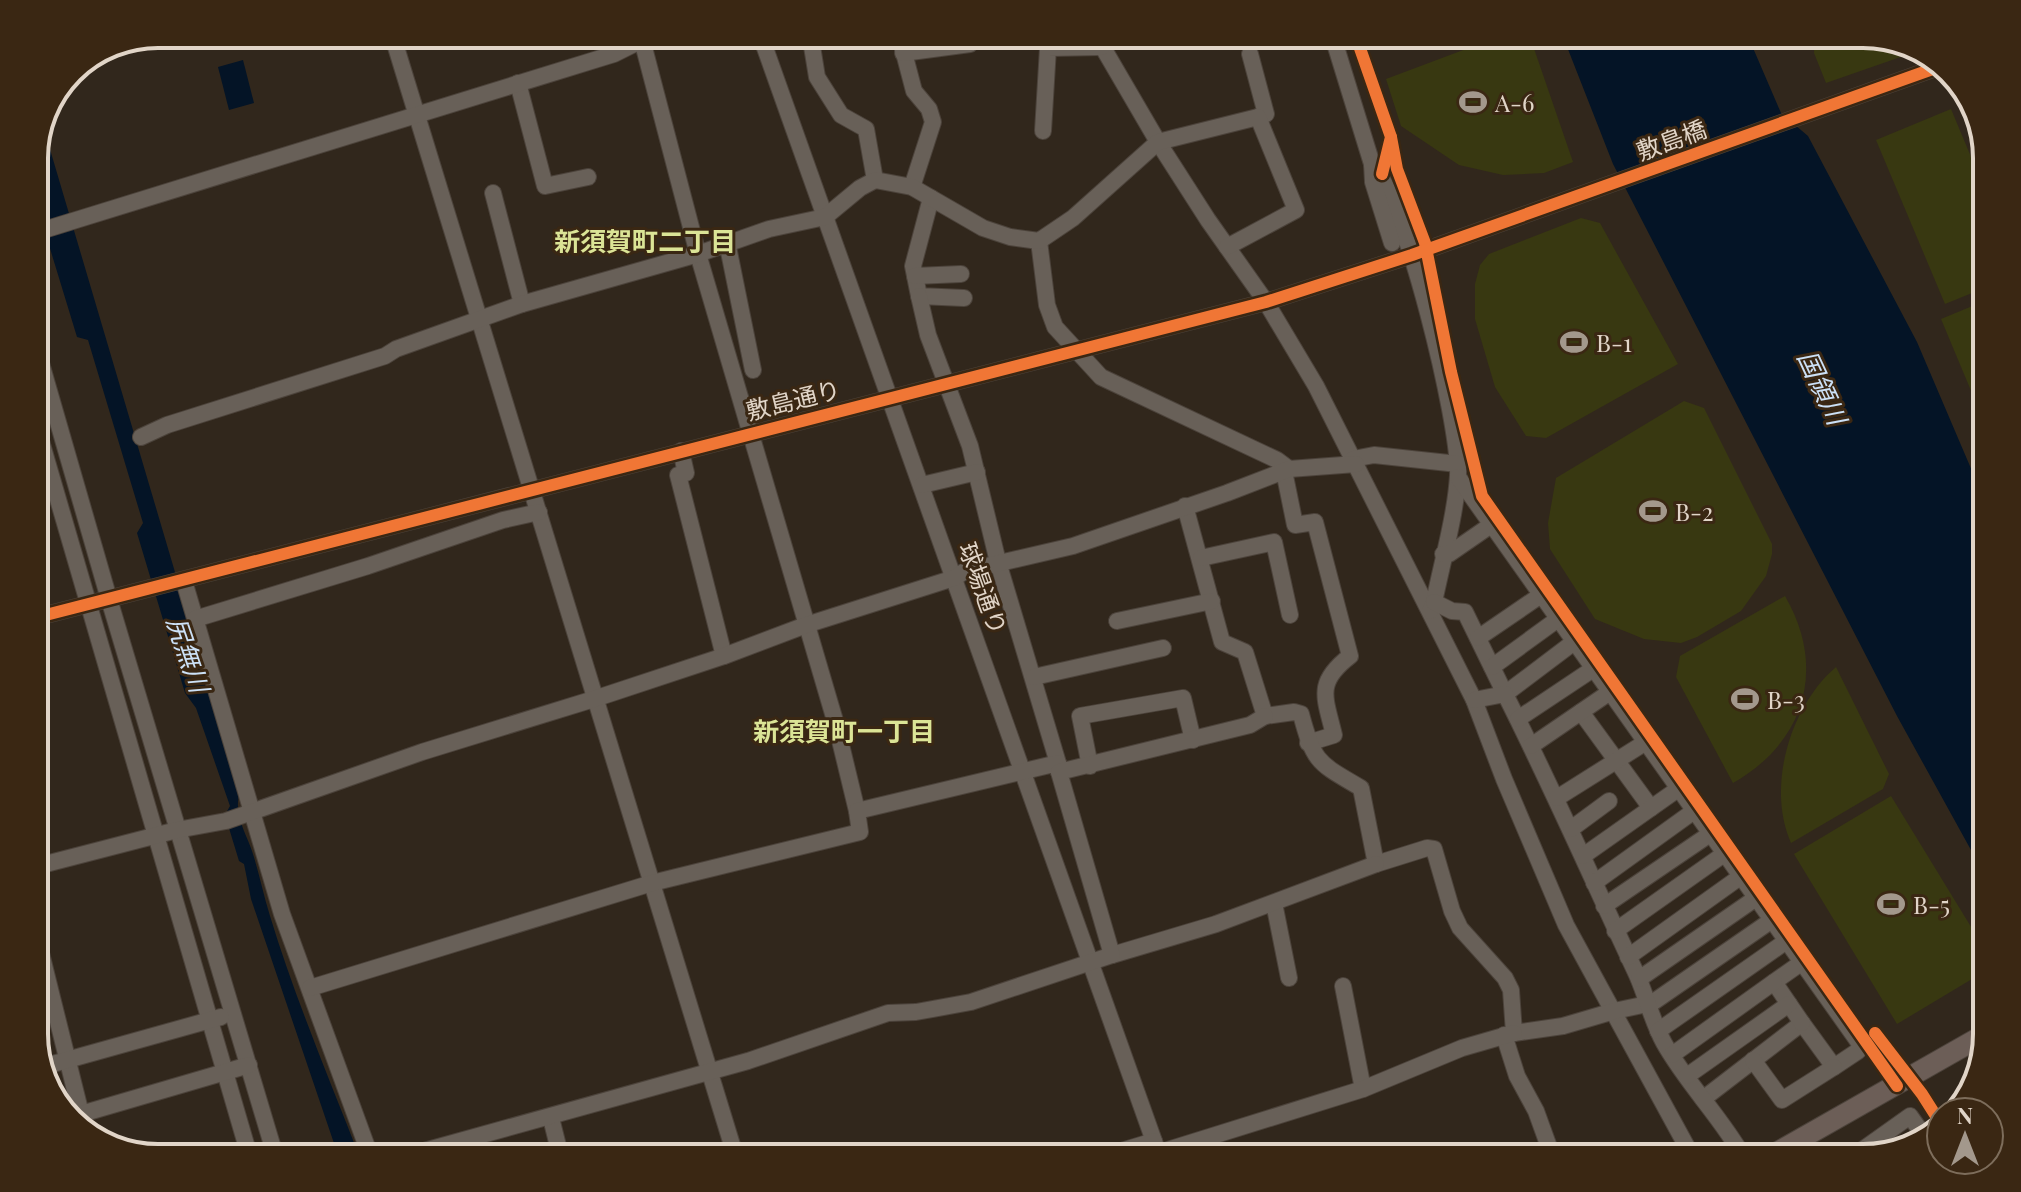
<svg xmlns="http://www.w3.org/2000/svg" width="2021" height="1192" font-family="'Playfair Display','Noto Sans JP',serif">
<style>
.green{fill:#383811}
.water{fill:#041426}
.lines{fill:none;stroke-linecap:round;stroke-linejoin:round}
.minor-casing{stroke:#4c433b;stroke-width:18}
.major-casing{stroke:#4c433b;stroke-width:22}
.minor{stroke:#686058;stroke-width:16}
.major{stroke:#6c5e57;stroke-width:20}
.cycleway-casing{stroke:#3a2713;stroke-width:17}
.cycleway{stroke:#f07635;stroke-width:12}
.labels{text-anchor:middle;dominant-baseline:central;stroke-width:6;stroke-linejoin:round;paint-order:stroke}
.poi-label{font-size:24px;fill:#e1d5c8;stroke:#3a2713;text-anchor:start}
.street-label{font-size:24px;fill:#e1d5c8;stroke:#3a2713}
.neighbourhood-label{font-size:26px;font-weight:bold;fill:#dbe496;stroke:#3a2713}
.water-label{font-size:26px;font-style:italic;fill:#cce1f7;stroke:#3a2713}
.rim{fill:none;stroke:#e1d5c8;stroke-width:4}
</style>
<rect width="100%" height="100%" fill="#31271c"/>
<g class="green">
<polygon points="1506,34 1529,34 1573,162 1544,173 1503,175 1459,165 1401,126 1386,79"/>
<polygon points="1815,34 1863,34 1917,49 1915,52 1826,83 1814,53"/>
<polygon points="1951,109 1987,195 1987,287 1945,304 1876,140"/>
<polygon points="1581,218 1600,223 1678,364 1546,438 1526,436 1495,387 1475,319 1475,284 1480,265 1489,254"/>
<polygon points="1987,300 1987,429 1941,319"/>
<polygon points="1684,401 1704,408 1772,544 1772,554 1766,576 1741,611 1697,637 1681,643 1644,639 1595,619 1550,549 1548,523 1556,478"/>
<path d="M1785 596C1827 668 1805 742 1733 783L1676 677 1680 656Z"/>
<path d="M1836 667 1889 774 1883 789 1791 843C1766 787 1790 706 1836 667Z"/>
<polygon points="1891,796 1987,953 1987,970 1897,1024 1794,854"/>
</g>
<g class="water">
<polygon points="1562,34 1747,34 1781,113 1808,136 1917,342 1987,506 1987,879 1897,716 1613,164"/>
<polygon points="243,60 254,103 229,110 218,67"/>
<path d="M44 129 240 792C233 813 245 831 252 851 259 872 263 894 270 916 295 998 329 1078 360 1158H339L251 899 244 864 239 861 225 815 230 806 196 708 185 693 137 533 143 523 88 340 77 337 34 196V150Z"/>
</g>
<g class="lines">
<g class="minor-casing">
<g id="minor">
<polyline points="392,34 736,1158"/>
<polyline points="760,34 1160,1158"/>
<polyline points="810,34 817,77 841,115 866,129 875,180"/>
<polyline points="899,34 914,91 929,109 933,122 912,187"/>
<polyline points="1095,34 1158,142 1208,220 1266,302 1316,386 1474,700 1504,779 1566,925 1693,1158"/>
<path d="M1332 34 1372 164C1405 199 1460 423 1458 475 1456 513 1442 563 1434 602L1430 611"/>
<polyline points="642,40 698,254 836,724 857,811"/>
<polyline points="903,53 970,44"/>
<polyline points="1250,54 1266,114 1258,117"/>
<polyline points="518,83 545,186 588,177"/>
<polyline points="1043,131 1048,48 1102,47"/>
<polyline points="1372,164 1373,182 1392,243"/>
<polyline points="493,193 522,304"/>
<polyline points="931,198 913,266 919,296 964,298"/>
<polyline points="34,233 614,54 654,34"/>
<polyline points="1039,241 1047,305 1055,327 1101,377 1277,460 1289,469"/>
<polyline points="727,242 753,370"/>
<polyline points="915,276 961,274"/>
<polyline points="919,296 928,335 970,446 998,562 1058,763"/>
<polyline points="34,339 109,599 276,1158"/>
<polyline points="34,417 250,1158"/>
<polyline points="141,437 167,425 385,356 396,349 522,304 698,254 769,229 825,217 860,188 875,180 912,187 983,228 1010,237 1039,241 1073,218 1158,142 1258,117 1296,210 1227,247"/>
<polyline points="681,451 686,473 678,475 724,656"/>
<polyline points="1353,459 1374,455 1458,464"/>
<path d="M1284 471 1295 525 1315 522 1350 656C1315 683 1325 697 1334 735L1308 743"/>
<polyline points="1458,477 1860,1044 1858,1051 1834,1067 1802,1023 1703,1099"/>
<polyline points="922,485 977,472"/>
<path d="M1185 506 1222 642 1245 652 1265 716 1294 712 1301 714C1314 764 1319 763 1361 788L1376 864 1427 848 1434 849 1452 911 1460 928 1505 978 1511 990 1514 1033 1563 1026 1614 1011 1652 1003 1772 920"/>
<polyline points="1443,554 1449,554 1491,525"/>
<polyline points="1201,558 1274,542 1290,615"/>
<polyline points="184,581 282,914 371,1158"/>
<polyline points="1434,602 1452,611 1465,612 1505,694 1574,642"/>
<polyline points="34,618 1266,302 1412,255 1941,66"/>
<polyline points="195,619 368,566 503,520 539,512"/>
<polyline points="1117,621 1212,601"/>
<polyline points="1478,638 1541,595"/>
<polyline points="1492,667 1558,619"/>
<polyline points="1034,677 1163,648"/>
<path d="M1474 700 1505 694C1552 787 1593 881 1637 975 1647 998 1652 1021 1664 1043 1687 1084 1721 1117 1744 1158"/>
<polyline points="1581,712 1651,808"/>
<polyline points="1518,719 1593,669"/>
<polyline points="1531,746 1610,692"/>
<polyline points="1090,766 1080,716 1183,698 1193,740"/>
<polyline points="1557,798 1646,742"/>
<polyline points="1571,829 1609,801"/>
<polyline points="1583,856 1678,789"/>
<polyline points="34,867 177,830 226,821 422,752 594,699 724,656 806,625 954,578 965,571 1073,546 1227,493 1289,469 1356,464"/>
<polyline points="1594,883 1694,811"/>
<polyline points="1274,903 1289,978"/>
<polyline points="1604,906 1710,834"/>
<polyline points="34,925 81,1114"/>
<polyline points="1615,931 1724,854"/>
<polyline points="1112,955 1216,924 1376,864"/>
<polyline points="1628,957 1740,877"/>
<polyline points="1801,963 1774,982 1802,1023"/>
<polyline points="1639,979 1756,898"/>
<polyline points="1343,986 1363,1089"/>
<polyline points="310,988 652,883 860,832 857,811 1058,763 1059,772"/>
<polyline points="1658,1031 1785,942"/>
<polyline points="1504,1035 1517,1076 1536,1111 1553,1158"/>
<polyline points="1672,1055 1774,982"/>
<polyline points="1753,1060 1782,1100 1834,1067"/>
<polyline points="42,1067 221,1017"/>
<polyline points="1687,1076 1789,1004"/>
<polyline points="71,1117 249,1065"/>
<polyline points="551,1118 561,1158"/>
<polyline points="1158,1153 1363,1089 1462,1048 1514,1033"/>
<polyline points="399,1158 748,1061 888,1013 916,1012 971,1002 1112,955 1059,772 1250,725 1265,716"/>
<polyline points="1098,1158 1154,1141"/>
<polyline points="1851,1158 1910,1116 1927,1140"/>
</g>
</g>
<g class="major-casing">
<polyline id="major" points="1767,1158 1987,1033"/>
</g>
<use href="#minor" class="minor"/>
<use href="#major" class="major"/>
<g class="cycleway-casing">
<g id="cycleway">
<polyline points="1355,34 1391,137 1382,174"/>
<polyline points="1391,137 1397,169 1425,243 1451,372 1482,496 1897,1086"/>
<polyline points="34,618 1266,302 1412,255 1941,66"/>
<polyline points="1875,1033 1922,1094 1941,1124"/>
</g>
</g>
<use href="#cycleway" class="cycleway"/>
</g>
<defs>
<g id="stadium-bare" transform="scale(2.16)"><path d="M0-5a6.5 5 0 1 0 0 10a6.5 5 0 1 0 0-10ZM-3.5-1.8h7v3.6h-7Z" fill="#a3988c" stroke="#3a2713" stroke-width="2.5" paint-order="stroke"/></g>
</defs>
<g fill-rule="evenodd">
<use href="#stadium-bare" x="1473" y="102"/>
<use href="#stadium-bare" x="1574" y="342"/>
<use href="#stadium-bare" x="1653" y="511"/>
<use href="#stadium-bare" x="1745" y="699"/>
<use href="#stadium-bare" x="1891" y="904"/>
</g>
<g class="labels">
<g class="poi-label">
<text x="1495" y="102">A-6</text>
<text x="1596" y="342">B-1</text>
<text x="1675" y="511">B-2</text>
<text x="1767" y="699">B-3</text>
<text x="1913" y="904">B-5</text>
</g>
<g class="street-label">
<text transform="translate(1671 139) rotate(-20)">敷島橋</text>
<text transform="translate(793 399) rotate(-14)">敷島通り</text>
<text transform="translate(984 588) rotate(70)">球場通り</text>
</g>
<g class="neighbourhood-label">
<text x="645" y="240">新須賀町二丁目</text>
<text x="844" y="730">新須賀町一丁目</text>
</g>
<g class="water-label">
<text transform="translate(1823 387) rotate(65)">国領川</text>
<text transform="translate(189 654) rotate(71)">尻無川</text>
</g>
</g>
<path d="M0 0H2021V1192H0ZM158 48H1863A110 110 0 0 1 1973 158V1034A110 110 0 0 1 1863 1144H158A110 110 0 0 1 48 1034V158A110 110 0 0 1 158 48Z" fill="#3a2713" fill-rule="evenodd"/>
<path class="rim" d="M158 48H1863A110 110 0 0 1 1973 158V1034A110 110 0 0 1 1863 1144H158A110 110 0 0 1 48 1034V158A110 110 0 0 1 158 48Z"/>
<g transform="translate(1965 1136)"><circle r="38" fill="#3a2713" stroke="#7d6d5b" stroke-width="2"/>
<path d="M0-6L14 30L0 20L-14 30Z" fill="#a3988c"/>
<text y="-12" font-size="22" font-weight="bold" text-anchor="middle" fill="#e1d5c8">N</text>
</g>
</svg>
